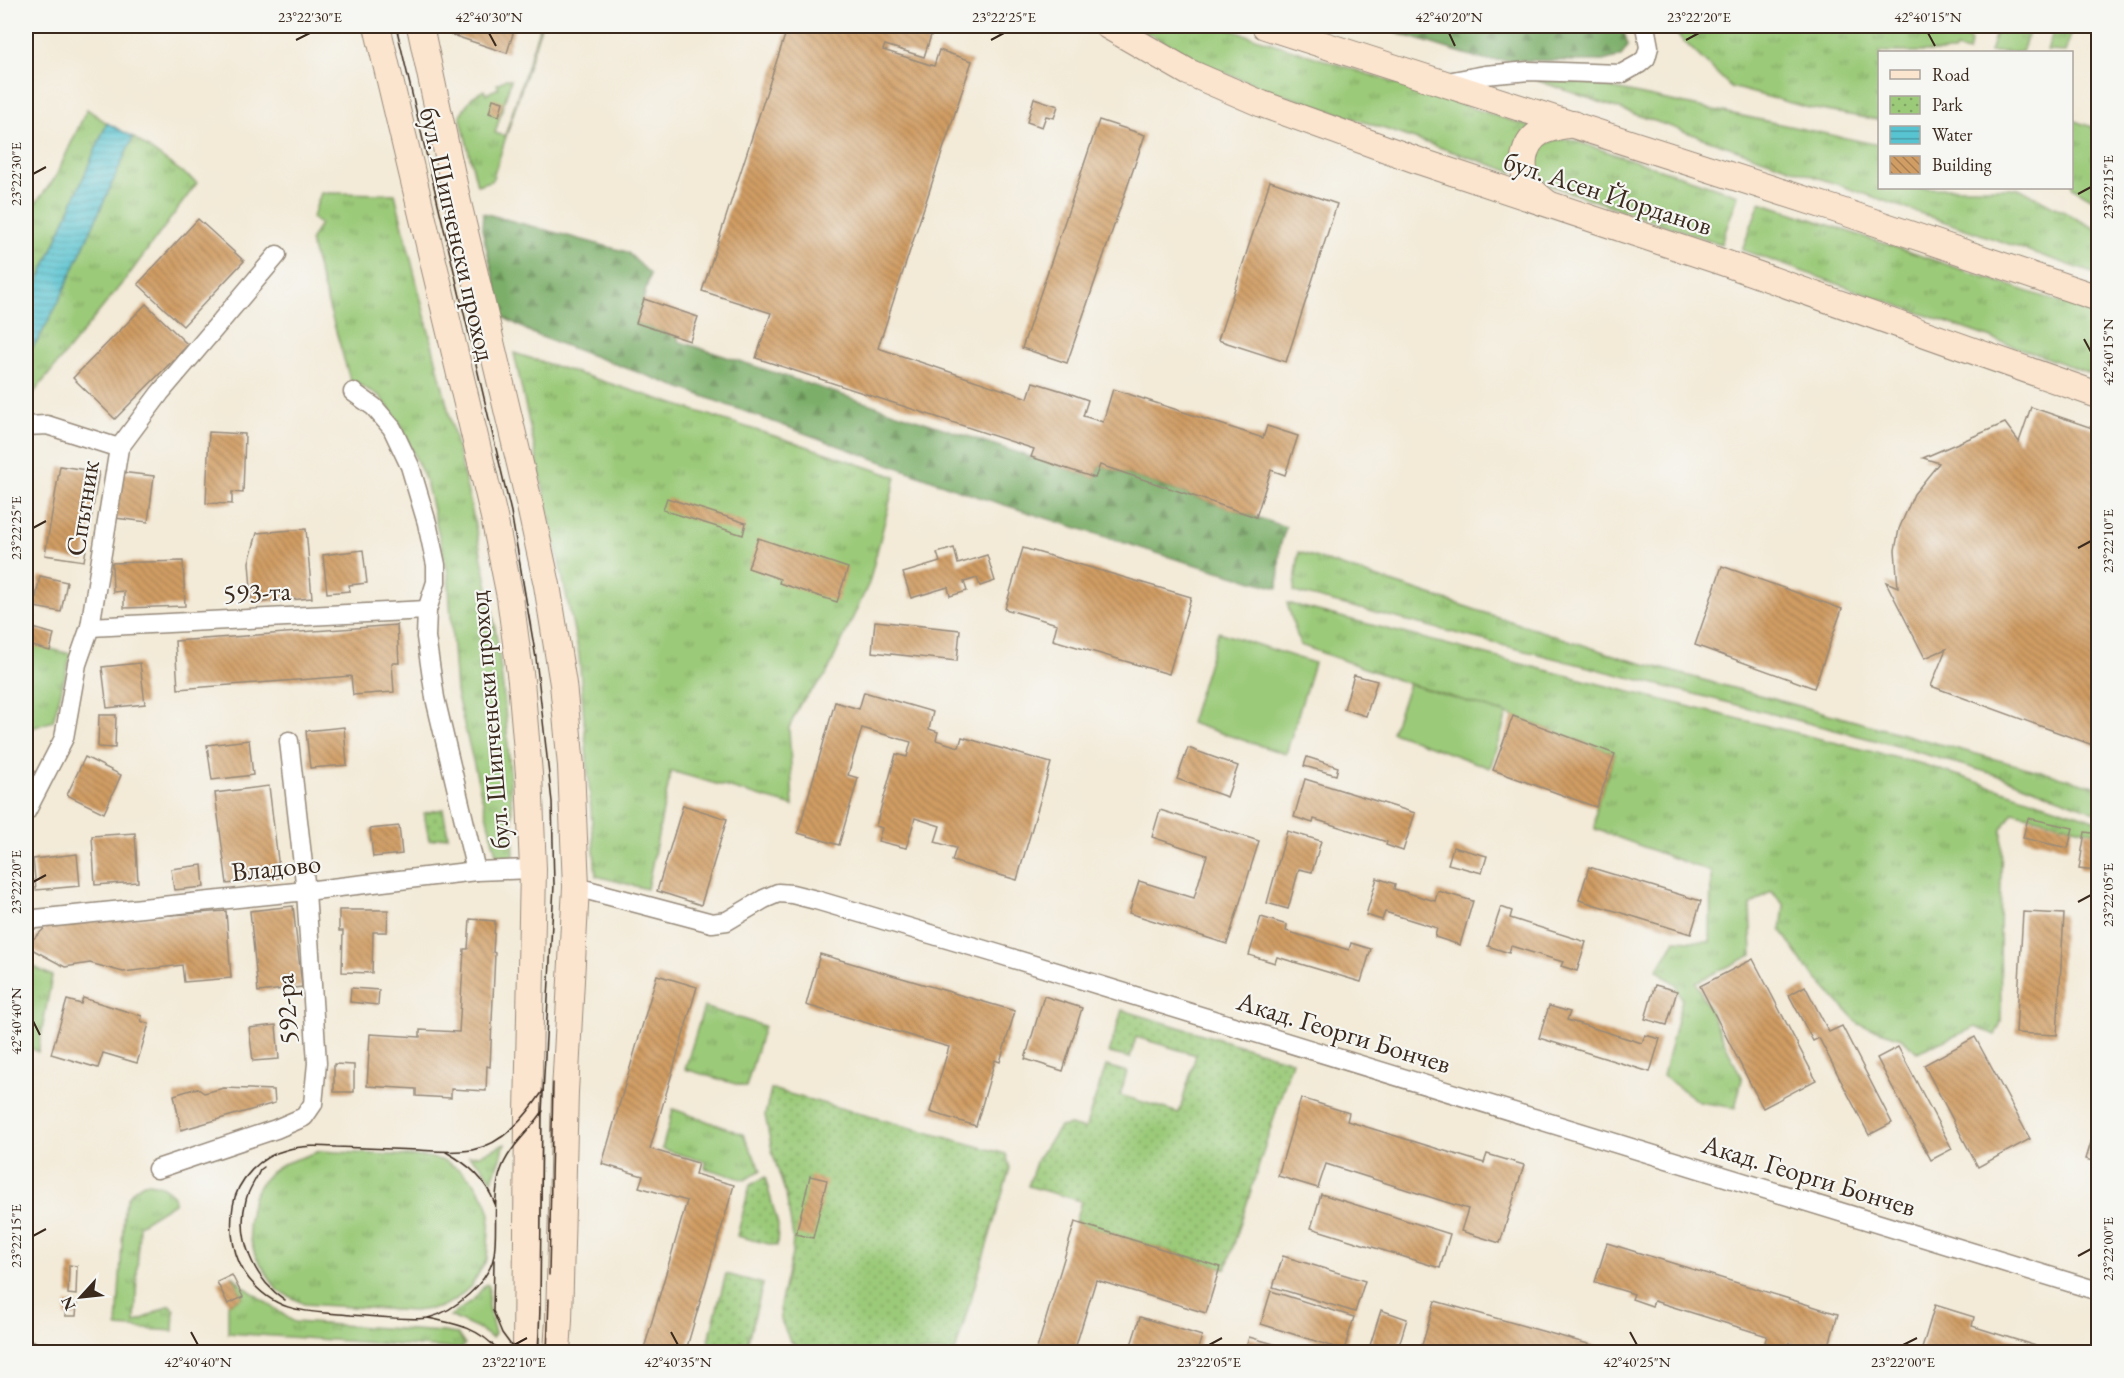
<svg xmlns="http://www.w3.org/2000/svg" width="2124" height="1378" font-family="'EB Garamond',serif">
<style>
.grass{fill:url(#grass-tufts);stroke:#6b7a4c;stroke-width:1.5}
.forest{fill:url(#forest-firs);stroke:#5c6c44;stroke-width:1.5}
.park{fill:url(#park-dots);stroke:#6b7a4c;stroke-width:1.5}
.garden{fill:#9bca79;stroke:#6b7a4c;stroke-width:1.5}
.water{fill:url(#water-rules);stroke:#4a7778;stroke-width:1.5}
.building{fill:url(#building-back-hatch)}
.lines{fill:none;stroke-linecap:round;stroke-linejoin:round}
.minor-casing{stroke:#978a7a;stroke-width:21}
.tertiary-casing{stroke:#978a7a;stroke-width:26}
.secondary-casing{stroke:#978a7a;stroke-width:28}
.minor{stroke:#fff;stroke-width:18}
.tertiary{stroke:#fff;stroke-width:22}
.secondary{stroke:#fce5cf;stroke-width:26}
.tram{stroke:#3b2a1e;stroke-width:1.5}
.ticks{fill:none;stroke:#3b2a1e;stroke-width:2}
.labels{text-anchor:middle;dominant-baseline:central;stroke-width:4.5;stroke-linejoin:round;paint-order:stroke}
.street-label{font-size:27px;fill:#3b2a1e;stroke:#f6f6f2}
.neatline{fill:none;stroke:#3b2a1e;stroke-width:2}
.ticks-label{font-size:15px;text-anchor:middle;fill:#3b2a1e}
</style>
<defs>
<pattern id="grass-tufts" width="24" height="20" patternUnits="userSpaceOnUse" patternTransform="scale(1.5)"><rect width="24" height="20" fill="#9bca79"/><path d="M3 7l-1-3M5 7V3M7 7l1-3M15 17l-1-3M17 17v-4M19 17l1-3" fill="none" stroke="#80a463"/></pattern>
<pattern id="forest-firs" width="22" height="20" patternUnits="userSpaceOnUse" patternTransform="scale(1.5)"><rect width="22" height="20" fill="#7cae69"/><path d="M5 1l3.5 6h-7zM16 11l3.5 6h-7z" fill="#678e56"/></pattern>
<pattern id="park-dots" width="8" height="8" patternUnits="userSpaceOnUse" patternTransform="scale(1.5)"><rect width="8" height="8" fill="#9bca79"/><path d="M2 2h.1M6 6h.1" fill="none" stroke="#80a463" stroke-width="1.8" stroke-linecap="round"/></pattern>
<pattern id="water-rules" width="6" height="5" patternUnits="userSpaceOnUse" patternTransform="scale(1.5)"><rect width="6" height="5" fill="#58c4d1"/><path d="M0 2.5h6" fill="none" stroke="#4a9fa9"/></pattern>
<pattern id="building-back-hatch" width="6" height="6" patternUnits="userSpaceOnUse" patternTransform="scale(1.5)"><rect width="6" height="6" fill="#d09d64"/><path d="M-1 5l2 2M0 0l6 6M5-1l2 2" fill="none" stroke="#aa8052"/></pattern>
</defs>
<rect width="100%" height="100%" fill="#f6f6f2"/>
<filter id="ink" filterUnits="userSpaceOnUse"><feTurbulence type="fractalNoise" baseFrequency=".0167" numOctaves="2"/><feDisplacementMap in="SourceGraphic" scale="12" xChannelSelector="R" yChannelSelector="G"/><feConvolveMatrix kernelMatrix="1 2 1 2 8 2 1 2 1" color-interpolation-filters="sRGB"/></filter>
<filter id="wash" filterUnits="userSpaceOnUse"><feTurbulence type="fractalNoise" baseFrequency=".008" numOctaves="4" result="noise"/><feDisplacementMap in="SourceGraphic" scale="24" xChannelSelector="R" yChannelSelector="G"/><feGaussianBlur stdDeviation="1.35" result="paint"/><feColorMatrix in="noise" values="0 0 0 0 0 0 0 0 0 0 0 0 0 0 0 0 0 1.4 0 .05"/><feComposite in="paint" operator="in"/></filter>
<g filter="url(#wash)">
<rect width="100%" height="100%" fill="#f3ead7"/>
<g class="grass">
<polygon points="540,26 541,26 492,181 477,185 460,115 472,97 484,90 486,94 499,88 497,84 506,79 511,80 495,133 505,136"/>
<polygon points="1134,26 1219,26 1531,127 1513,172 1257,86 1209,66"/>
<polygon points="1668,26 1946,26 1953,28 1971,41 1968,52 1956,49 1954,52 1880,52 1879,120 1809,108 1731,87"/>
<polygon points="1998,26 2031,26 2022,52 1990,52"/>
<polygon points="2055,26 2074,26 2065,52 2047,51"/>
<polygon points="1536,80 1577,81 1879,145 1880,188 2019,188 2098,230 2098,275"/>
<polygon points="87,109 107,123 26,310 26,216 55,178"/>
<polygon points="2072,120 2098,129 2098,202 2072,187"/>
<polygon points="133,137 197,183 128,276 28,400 26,398 26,355 38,340 58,303"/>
<path d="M1569 139 1738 195 1721 244 1549 185C1531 173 1533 163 1541 146L1555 140Z"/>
<path d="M321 193 395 194C427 328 464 463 490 598 506 683 510 770 514 856L497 858 456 692 448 573 426 481 399 422 380 396 350 380 310 241 320 224 312 218Z"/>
<polygon points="1760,202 2098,315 2098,376 1742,250"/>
<polygon points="514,353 803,445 896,477 869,583 826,675 800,704 789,728 793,806 671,771 647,889 596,876 579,654"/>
<polygon points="1299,552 1626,659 2098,787 2098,813 2007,778 1886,743 1294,592"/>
<polygon points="1287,603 1626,691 1922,764 2098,821 2098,833 2013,812 2002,829 2000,929 2001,1022 1995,1035 1976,1027 1917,1052 1902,1038 1859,1024 1805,966 1781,930 1784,905 1771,891 1750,906 1752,955 1696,982 1742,1079 1735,1108 1699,1102 1663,1076 1682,999 1675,984 1657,970 1675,940 1710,942 1711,872 1595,829 1596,807 1615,754 1507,714 1409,684 1300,645"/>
<polygon points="26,643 71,654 53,721 29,729 26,745"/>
<polygon points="26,963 52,976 38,1052 26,1045"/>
<polygon points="704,1007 764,1026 746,1087 685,1069"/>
<polygon points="673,1109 743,1134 761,1170 745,1180 705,1168 706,1162 662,1149"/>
<polygon points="505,1144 492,1180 482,1166 469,1156 479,1155"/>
<polygon points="320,1151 427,1157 445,1161 460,1170 474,1182 485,1199 490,1214 487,1259 471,1286 455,1300 438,1308 414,1311 304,1304 277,1290 255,1255 251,1241 248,1226 253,1197 261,1183 271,1172 283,1164"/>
<path d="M144 1183C158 1183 164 1186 174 1196V1203L139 1225 135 1323 170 1305 174 1309 173 1331 117 1327 124 1211C127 1197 131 1190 144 1183Z"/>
<polygon points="232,1275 243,1286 294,1322 443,1332 457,1334 465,1344 461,1349 228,1333 228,1304 243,1297"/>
<polygon points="486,1284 489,1286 488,1306 495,1334 492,1338 478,1329 450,1316 473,1300"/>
</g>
<g class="forest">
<polygon points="1375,26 1615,26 1625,35 1628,46 1621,56 1603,61 1484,60"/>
<polygon points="483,213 627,252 650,274 637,323 678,337 678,341 1095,478 1100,465 1286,527 1280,546 1278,588 1176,559 973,495 536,335 503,317 482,229"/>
</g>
<g class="park">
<polygon points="443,809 448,836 429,840 424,813"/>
<polygon points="1122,1010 1292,1061 1226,1269 1075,1222 1081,1201 1028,1186 1037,1159 1060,1127 1070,1125 1085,1129 1106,1066 1127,1072 1120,1095 1179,1113 1196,1055 1136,1037 1130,1058 1109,1053"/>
<polygon points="771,1089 1006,1154 1010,1168 955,1352 806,1352 790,1341 781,1320 780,1305 792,1254 793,1237 786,1195 773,1155 765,1115"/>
<polygon points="765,1177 778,1225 777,1246 737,1236 750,1185"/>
<polygon points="726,1274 763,1284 745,1352 713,1352 706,1351"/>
</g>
<g class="garden">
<polygon points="1218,632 1314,663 1286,754 1190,723"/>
<polygon points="1409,684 1507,714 1490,768 1392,732"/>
</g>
<polygon class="water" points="107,123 133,137 58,303 38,340 26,355 26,310"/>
<g id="blocks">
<g class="building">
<polygon points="449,26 510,26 515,27 507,53 446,33"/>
<polygon points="788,26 934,26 924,57 885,45 883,50 934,66 939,50 972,61 878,348 1028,398 1033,382 1066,392 1088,400 1083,416 1103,422 1113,389 1263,438 1267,426 1298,436 1285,475 1271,470 1256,517 1100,465 1095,478 1031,457 1034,449 756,358 771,313 702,291"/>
<polygon points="1034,98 1058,106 1054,118 1046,116 1042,127 1027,122"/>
<polygon points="493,99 503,102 499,116 489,113"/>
<polygon points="1099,120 1145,135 1067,363 1022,348"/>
<polygon points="1270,181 1337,204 1286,362 1218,340"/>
<polygon points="198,219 244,261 183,326 138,284"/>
<polygon points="644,299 698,317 690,341 636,323"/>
<polygon points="146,304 188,345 115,419 73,378"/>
<polygon points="2031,407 2098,430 2098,747 1931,686 1946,649 1925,658 1886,582 1898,587 1895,550 1899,529 1914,494 1939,463 1923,458 2005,423 2019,442"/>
<polygon points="209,432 245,434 243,493 232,492 232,504 206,503"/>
<polygon points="60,466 99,472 84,561 45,555"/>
<polygon points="120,472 154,476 148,522 115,518"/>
<polygon points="667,498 746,523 743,535 663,510"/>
<polygon points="306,529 312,598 252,603 249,562 257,533"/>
<polygon points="758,538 848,568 837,602 779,583 780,579 748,568"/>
<polygon points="954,548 958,564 987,555 995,581 980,586 977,578 964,582 967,591 950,596 948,587 911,598 903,573 940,562 937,553"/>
<polygon points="1023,548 1191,597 1169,674 1053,640 1057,624 1005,609"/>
<polygon points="363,550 367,583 349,585 350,591 327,593 323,555"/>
<polygon points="183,561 185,606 124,608 124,591 113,592 112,563"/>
<polygon points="1722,566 1842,609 1814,688 1695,645"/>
<polygon points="40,576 67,582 61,612 34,607"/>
<polygon points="875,621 960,630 957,661 872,652"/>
<polygon points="397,625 399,663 392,663 394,692 353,695 351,676 178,689 175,641"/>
<polygon points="26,626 54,634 50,651 26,644"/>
<polygon points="140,663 145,704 107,708 102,667"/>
<polygon points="1354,675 1377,681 1366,716 1344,709"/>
<polygon points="864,692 933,712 929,729 938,732 936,740 959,747 962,737 1051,763 1017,880 952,861 956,848 935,842 940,826 915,818 906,848 878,841 882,828 876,826 896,754 907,757 911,742 862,728 848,775 858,778 839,845 798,833 835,702 859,709"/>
<polygon points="99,715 116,715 115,748 98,747"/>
<polygon points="1513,716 1615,754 1596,807 1493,770"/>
<polygon points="344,727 347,765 310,768 306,731"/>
<polygon points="249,740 253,775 212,780 207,745"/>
<polygon points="1188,748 1238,766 1227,797 1177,779"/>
<polygon points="85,757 121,775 104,813 67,795"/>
<polygon points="1307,757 1338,767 1336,775 1304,766"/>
<polygon points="1305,779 1415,813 1403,851 1386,845 1387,842 1314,819 1313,823 1294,817"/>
<polygon points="269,786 280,877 227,884 215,793"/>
<polygon points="683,805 727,819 701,905 657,891"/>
<polygon points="1160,810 1259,841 1227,944 1129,913 1139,881 1194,898 1207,855 1152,837"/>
<polygon points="2028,818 2073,828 2068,848 2023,838"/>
<polygon points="399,826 402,854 373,857 370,829"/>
<polygon points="1287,831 1321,841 1312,872 1299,869 1288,909 1267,903"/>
<polygon points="2085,832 2098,834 2095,871 2079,869"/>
<polygon points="135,833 138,882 95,885 92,836"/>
<polygon points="1453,847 1487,856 1482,873 1448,864"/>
<polygon points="77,854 80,886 36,890 33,859"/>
<polygon points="202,865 204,887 174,890 171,869"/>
<polygon points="1589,867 1701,901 1691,934 1579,900"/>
<polygon points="1377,878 1395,884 1394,889 1435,901 1438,891 1473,901 1460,945 1435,937 1437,928 1385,912 1382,920 1366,915"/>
<polygon points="293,906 302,987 258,992 250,911"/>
<polygon points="1501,907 1512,911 1510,918 1586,942 1577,971 1561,966 1563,962 1511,946 1509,953 1488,946"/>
<polygon points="339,910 388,910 387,932 373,932 372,973 342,972 343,931 339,931"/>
<polygon points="226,911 231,978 184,982 182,965 123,972 90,963 65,967 26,946 49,924"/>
<polygon points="2023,912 2064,914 2057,1035 2016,1033"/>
<polygon points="1261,917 1287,925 1286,931 1349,950 1351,943 1371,949 1361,982 1277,957 1275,963 1249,955"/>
<polygon points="470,919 495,921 493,952 495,953 490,1067 487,1066 486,1091 451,1089 451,1098 416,1096 416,1089 367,1086 370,1034 420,1037 420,1030 459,1032 464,949 468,949"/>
<polygon points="820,954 1015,1011 1000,1062 995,1060 976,1126 930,1112 949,1047 806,1005"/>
<polygon points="1753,959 1816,1080 1763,1108 1700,986"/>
<polygon points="657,975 697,987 650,1149 698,1163 695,1174 734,1185 687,1347 703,1352 643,1352 687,1201 639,1187 643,1176 602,1164"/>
<polygon points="1655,985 1677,991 1667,1025 1645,1019"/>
<polygon points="1805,986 1829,1032 1842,1026 1892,1123 1869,1135 1819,1038 1813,1041 1789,995"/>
<polygon points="351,988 379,990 378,1005 350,1002"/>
<polygon points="1044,996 1082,1008 1063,1071 1025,1059"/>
<polygon points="83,998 142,1016 141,1021 149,1024 137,1063 103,1053 98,1068 51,1054 67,1000 81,1004"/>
<polygon points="1549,1006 1570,1012 1567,1020 1642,1043 1645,1035 1660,1039 1650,1072 1539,1038"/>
<polygon points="276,1025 279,1059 253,1061 249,1028"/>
<polygon points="1975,1037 2030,1139 1978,1167 1924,1065"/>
<polygon points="1898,1047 1952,1149 1931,1160 1877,1058"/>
<polygon points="334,1064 354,1065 354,1092 334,1092"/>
<polygon points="197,1088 204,1093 224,1088 274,1090 275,1103 181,1130 174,1095"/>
<polygon points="1301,1098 1349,1113 1347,1121 1484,1163 1487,1154 1524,1165 1500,1243 1461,1231 1468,1209 1326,1164 1318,1188 1278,1176"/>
<polygon points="2092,1139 2098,1141 2098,1163 2086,1159"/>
<polygon points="810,1176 827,1180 813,1238 796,1234"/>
<polygon points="1321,1194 1450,1234 1440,1268 1311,1228"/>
<polygon points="1075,1222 1220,1267 1206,1313 1096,1280 1074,1352 1036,1352"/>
<polygon points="1607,1243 1838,1314 1827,1352 1819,1352 1789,1343 1787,1349 1765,1342 1767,1336 1654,1301 1652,1306 1632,1299 1634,1294 1595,1282"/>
<polygon points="1283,1256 1365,1281 1355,1312 1273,1287"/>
<polygon points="69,1265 77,1266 76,1295 68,1294"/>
<polygon points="232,1275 243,1297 228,1304 217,1282"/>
<polygon points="1271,1291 1354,1317 1344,1350 1261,1324"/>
<polygon points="1435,1301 1599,1347 1598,1352 1420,1352"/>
<polygon points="66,1303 77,1304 76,1316 65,1316"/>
<polygon points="1935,1305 1974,1317 1972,1326 2055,1352 1921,1352"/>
<polygon points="1381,1310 1407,1319 1397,1352 1368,1352"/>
<polygon points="1140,1317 1202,1336 1197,1352 1154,1352 1131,1345"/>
<polygon points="1249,1337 1291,1349 1290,1352 1245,1352"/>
</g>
</g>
</g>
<g filter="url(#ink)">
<use href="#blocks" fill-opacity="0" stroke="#978a7a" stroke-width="1.5"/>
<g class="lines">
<g class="minor-casing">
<g id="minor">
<polyline points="1447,82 1485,75 1529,71 1621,74 1639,64 1646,58 1649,47 1645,26"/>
<polyline points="353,392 374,407 392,428 410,466 427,523 436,565 436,582 427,610 426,637 435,698 476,871"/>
<polyline points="26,426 47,425 119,448"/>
<polyline points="90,627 427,610"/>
<polyline points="26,812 64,738 77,664 90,627 119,448 160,393 277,255"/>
<polyline points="576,887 712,923 727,921 764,899 778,893 792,894 816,900 998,954 2098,1291"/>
<polyline points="26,920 306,891 476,871 533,869"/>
<polyline points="157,1169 276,1129 304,1117 313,1104 317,1063 306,891 289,741"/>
</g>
</g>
<g class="tertiary-casing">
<polyline id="tertiary" points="26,1352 29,1352"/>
</g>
<g class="secondary-casing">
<g id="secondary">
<polyline points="377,26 494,517 510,597 521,681 529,774 533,869 528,1114 526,1352"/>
<polyline points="420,26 458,203 530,506 547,585 563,684 571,766 576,887 565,1092 559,1320 557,1352"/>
<polyline points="1108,26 1188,72 1262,104 1422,162 1725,263 2098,395"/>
<polyline points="1265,26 1847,213 2098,298"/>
<path d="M1547 203C1541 198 1534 194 1530 187 1519 169 1522 143 1541 132 1551 127 1562 126 1573 124"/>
</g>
</g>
<use href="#minor" class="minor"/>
<use href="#tertiary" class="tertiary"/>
<use href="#secondary" class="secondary"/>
<g class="tram">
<polyline points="396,26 511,512 536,658 552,802 554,885 542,1113 540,1309 538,1352"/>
<path d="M543 1091C526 1116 504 1144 472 1150 454 1153 435 1151 418 1150 390 1149 363 1148 336 1147 320 1146 302 1145 286 1150 261 1156 237 1179 233 1206 229 1230 233 1259 249 1279 278 1315 309 1311 351 1315 369 1316 412 1321 428 1318 454 1312 490 1281 494 1255 498 1228 492 1200 500 1173 508 1147 529 1133 543 1111"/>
<path d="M446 1152C469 1165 485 1178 495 1204"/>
<path d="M264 1167 260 1170C256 1180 248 1190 246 1200 236 1237 253 1279 285 1300"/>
<polyline points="494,1260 493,1311 502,1333 516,1352"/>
<polyline points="549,1275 553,1083"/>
<path d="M428 1318C458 1324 479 1328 500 1352"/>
<polyline points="547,1352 549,1299"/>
</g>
</g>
</g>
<path class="ticks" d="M489 33 496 46M1449 33 1455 46M1928 33 1935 46M296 40 310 33M991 40 1004 33M1686 40 1699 33M33 174 46 167M2078 194 2091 187M2084 339 2091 352M33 528 46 521M2078 548 2091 541M33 882 46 875M2078 902 2091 895M33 1021 40 1035M33 1236 46 1229M2078 1256 2091 1249M191 1332 198 1345M671 1332 678 1345M1630 1332 1637 1345M514 1345 527 1338M1209 1345 1222 1338M1903 1345 1917 1338"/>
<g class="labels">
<g class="street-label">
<text transform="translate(1608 193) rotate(18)">бул. Асен Йорданов</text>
<text transform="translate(458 234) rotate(77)">бул. Шипченски проход</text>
<text transform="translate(82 508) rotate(-81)">Спътник</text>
<text transform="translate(257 592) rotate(-3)">593-та</text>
<text transform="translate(489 720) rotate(-95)">бул. Шипченски проход</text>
<text transform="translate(276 867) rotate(-6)">Владово</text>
<text transform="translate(286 1009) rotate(-94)">592-ра</text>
<text transform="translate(1344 1032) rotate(17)">Акад. Георги Бончев</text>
<text transform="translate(1809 1175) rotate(17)">Акад. Георги Бончев</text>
</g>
</g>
<rect width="2124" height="1378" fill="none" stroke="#f6f6f2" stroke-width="66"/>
<rect x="1878" y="51" width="195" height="138" fill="#f6f6f2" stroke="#aba49d" stroke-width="1.5"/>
<rect x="1890" y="70" width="30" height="9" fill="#fce5cf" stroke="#aba49d" stroke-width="1.5"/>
<text x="1932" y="81" font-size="18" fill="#3b2a1e">Road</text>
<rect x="1890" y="96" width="30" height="18" fill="url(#park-dots)" stroke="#aba49d" stroke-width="1.5"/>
<text x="1932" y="111" font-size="18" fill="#3b2a1e">Park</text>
<rect x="1890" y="126" width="30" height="18" fill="url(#water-rules)" stroke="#aba49d" stroke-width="1.5"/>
<text x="1932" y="141" font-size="18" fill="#3b2a1e">Water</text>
<rect x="1890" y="156" width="30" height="18" fill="url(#building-back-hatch)" stroke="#aba49d" stroke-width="1.5"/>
<text x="1932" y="171" font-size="18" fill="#3b2a1e">Building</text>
<g transform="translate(81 1297) rotate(243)" stroke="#f6f6f2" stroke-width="4.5" paint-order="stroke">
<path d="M0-4.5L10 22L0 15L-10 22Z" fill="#3b2a1e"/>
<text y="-9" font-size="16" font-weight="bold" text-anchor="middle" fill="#3b2a1e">N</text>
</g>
<rect x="33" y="33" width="2058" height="1312" class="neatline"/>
<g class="ticks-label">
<text x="310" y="22">23°22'30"E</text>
<text x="489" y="22">42°40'30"N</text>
<text x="1004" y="22">23°22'25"E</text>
<text x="1449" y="22">42°40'20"N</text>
<text x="1699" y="22">23°22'20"E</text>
<text x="1928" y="22">42°40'15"N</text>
<text transform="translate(16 174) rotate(-90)" y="5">23°22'30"E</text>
<text transform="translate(2108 187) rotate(-90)" y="5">23°22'15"E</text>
<text transform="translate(2108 352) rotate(-90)" y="5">42°40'15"N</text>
<text transform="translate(16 528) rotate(-90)" y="5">23°22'25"E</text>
<text transform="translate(2108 541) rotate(-90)" y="5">23°22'10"E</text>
<text transform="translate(16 882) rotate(-90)" y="5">23°22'20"E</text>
<text transform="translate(2108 895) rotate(-90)" y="5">23°22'05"E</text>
<text transform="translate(16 1021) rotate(-90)" y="5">42°40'40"N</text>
<text transform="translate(16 1236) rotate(-90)" y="5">23°22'15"E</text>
<text transform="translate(2108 1249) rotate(-90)" y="5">23°22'00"E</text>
<text x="198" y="1367">42°40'40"N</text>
<text x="514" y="1367">23°22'10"E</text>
<text x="678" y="1367">42°40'35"N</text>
<text x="1209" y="1367">23°22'05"E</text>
<text x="1637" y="1367">42°40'25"N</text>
<text x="1903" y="1367">23°22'00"E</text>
</g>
</svg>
